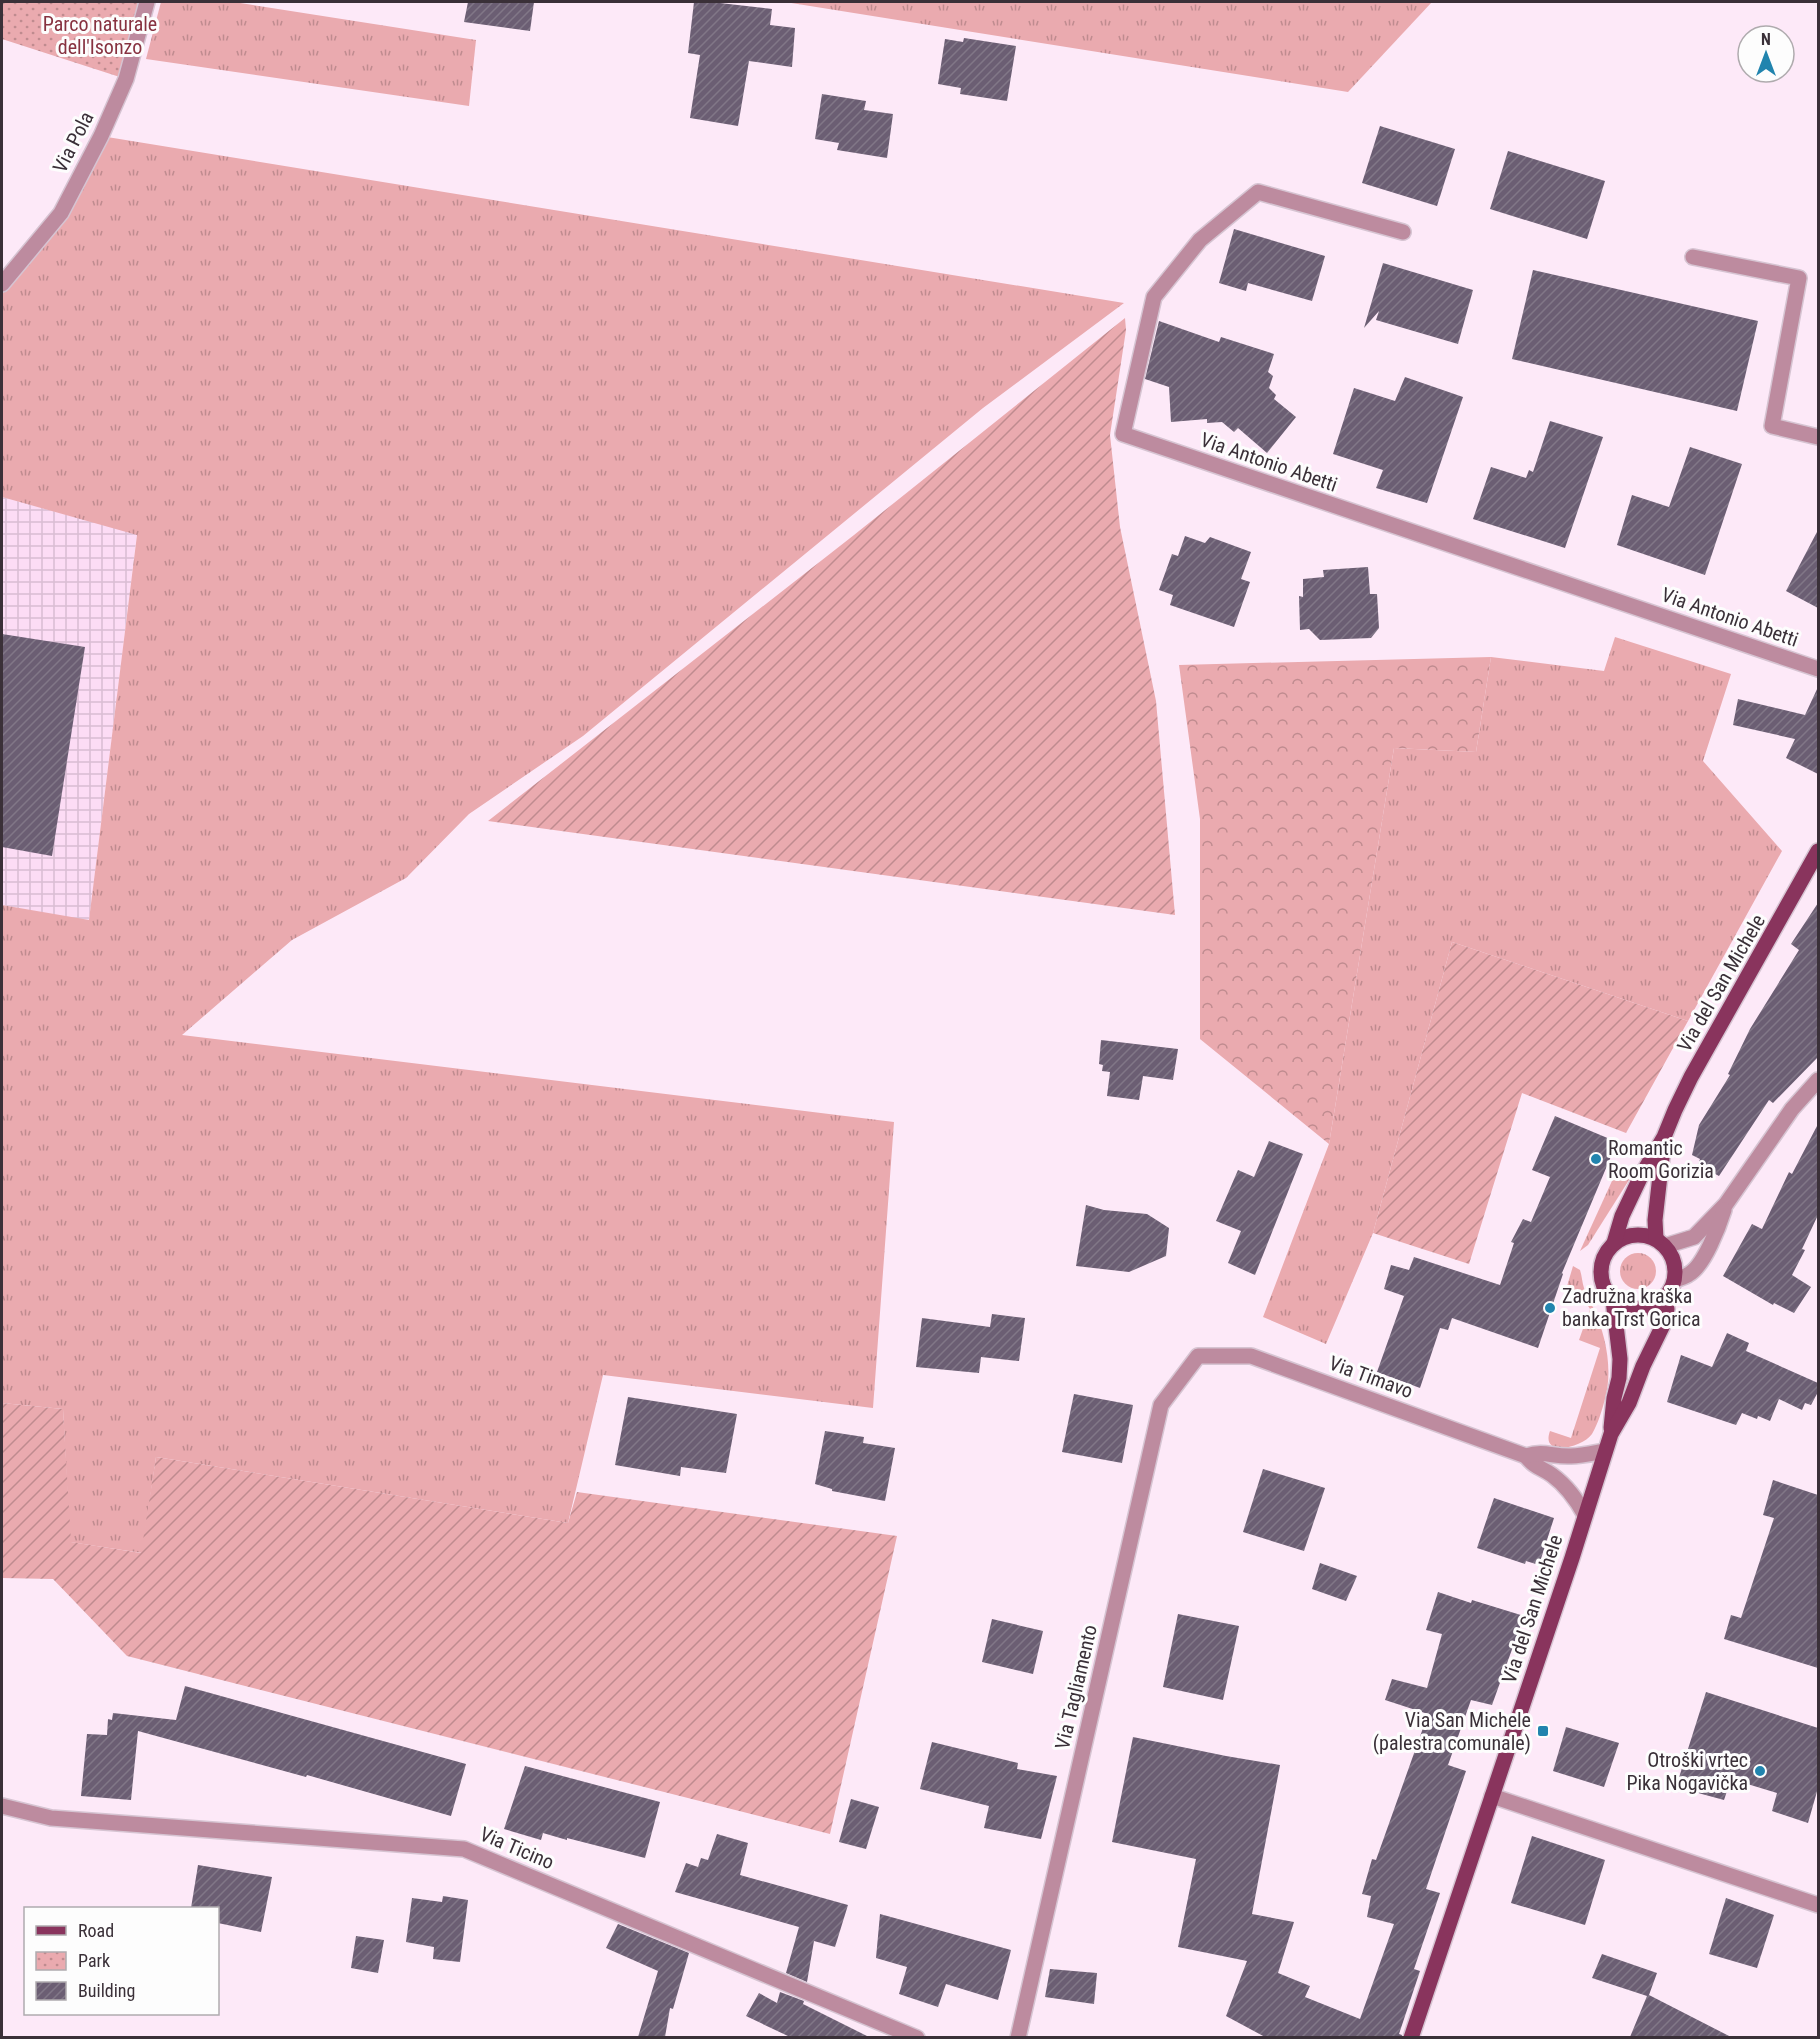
<svg xmlns="http://www.w3.org/2000/svg" width="1820" height="2039" font-family="'Roboto Condensed',sans-serif">
<style>
.industrial{fill:url(#industrial-grid)}
.grass{fill:url(#grass-tufts)}
.forest{fill:url(#forest-crowns)}
.park{fill:url(#park-dots)}
.garden{fill:url(#garden-furrows)}
.building{fill:url(#building-hatch)}
.lines{fill:none;stroke-linecap:round;stroke-linejoin:round}
.minor-casing{stroke:#d6c4d2;stroke-width:18}
.major-casing{stroke:#d6c4d2;stroke-width:18}
.minor{stroke:#bd8b9f;stroke-width:15}
.major{stroke:#89345d;stroke-width:15}
.poi-dot{fill:#2184ae;stroke:#fdfdfd;stroke-width:2}
.labels{text-anchor:middle;dominant-baseline:central;stroke-width:6;stroke-linejoin:round;paint-order:stroke}
.park-label{font-size:20px;fill:#873240;stroke:#fdfdfd}
.street-label{font-size:20px;fill:#3a3038;stroke:#fdfdfd}
.poi-label{font-size:20px;fill:#3a3038;stroke:#fdfdfd;text-anchor:start}
</style>
<defs>
<pattern id="industrial-grid" width="8" height="8" patternUnits="userSpaceOnUse" patternTransform="scale(1.5)"><rect width="8" height="8" fill="#fcdcf5"/><path d="M0 4h8M4 0v8" fill="none" stroke="#d9bdd3"/></pattern>
<pattern id="grass-tufts" width="24" height="20" patternUnits="userSpaceOnUse" patternTransform="scale(1.5)"><rect width="24" height="20" fill="#eaaaaf"/><path d="M3 7l-1-3M5 7V3M7 7l1-3M15 17l-1-3M17 17v-4M19 17l1-3" fill="none" stroke="#bf8b8f"/></pattern>
<pattern id="forest-crowns" width="20" height="18" patternUnits="userSpaceOnUse" patternTransform="scale(1.5)"><rect width="20" height="18" fill="#eaaaaf"/><path d="M2 6a3 3 0 1 1 6 0M12 15a3 3 0 1 1 6 0" fill="none" stroke="#bf8b8f"/></pattern>
<pattern id="park-dots" width="8" height="8" patternUnits="userSpaceOnUse" patternTransform="scale(1.5)"><rect width="8" height="8" fill="#eaaaaf"/><path d="M2 2h.1M6 6h.1" fill="none" stroke="#bf8b8f" stroke-width="1.8" stroke-linecap="round"/></pattern>
<pattern id="garden-furrows" width="10" height="10" patternUnits="userSpaceOnUse" patternTransform="scale(1.5)"><rect width="10" height="10" fill="#eaaaaf"/><path d="M-1 1l2-2M0 10L10 0M9 11l2-2" fill="none" stroke="#bf8b8f"/></pattern>
<pattern id="building-hatch" width="6" height="6" patternUnits="userSpaceOnUse" patternTransform="scale(1.5)"><rect width="6" height="6" fill="#6b5e73"/><path d="M-1 1l2-2M0 6l6-6M5 7l2-2" fill="none" stroke="#817787"/></pattern>
</defs>
<rect width="100%" height="100%" fill="#fde9f8"/>
<polygon class="industrial" points="2,497 137,534 89,921 2,905"/>
<g class="grass">
<polygon points="161,2 234,2 476,40 469,106 146,59"/>
<polygon points="785,2 1432,2 1348,92"/>
<polygon points="101,136 1124,303 983,408 583,736 469,814 406,878 292,940 182,1035 894,1122 873,1408 603,1375 568,1523 156,1457 142,1553 70,1542 63,1409 2,1403 2,905 89,920 137,535 2,497 2,284 61,213"/>
<polygon points="1615,637 1731,674 1703,761 1782,851 1688,1021 1452,942 1373,1233 1326,1344 1263,1317 1329,1144 1394,748 1476,752 1491,657 1604,671"/>
<polygon points="1617,1170 1628,1176 1629,1180 1588,1245 1580,1251"/>
<circle cx="1638" cy="1271" r="18"/>
<path d="M1573 1266 1580 1270C1582 1276 1582 1282 1584 1288 1586 1296 1590 1302 1594 1309 1606 1336 1613 1370 1605 1399 1602 1410 1598 1424 1592 1434 1582 1448 1540 1458 1550 1431L1571 1438 1600 1348 1579 1340 1590 1309 1583 1298 1565 1293Z"/>
</g>
<polygon class="forest" points="1491,657 1476,752 1394,748 1329,1144 1200,1039 1200,819 1179,665"/>
<polygon class="park" points="2,2 147,2 126,79 2,39"/>
<g class="garden">
<polygon points="1125,318 1126,330 1110,435 1120,527 1156,701 1175,915 488,821 854,535"/>
<polygon points="1452,942 1688,1021 1626,1133 1522,1093 1469,1264 1373,1233"/>
<polygon points="2,1403 63,1409 71,1542 141,1553 156,1457 568,1523 577,1492 897,1536 830,1834 127,1656 53,1579 2,1578"/>
</g>
<g class="building">
<polygon points="468,2 534,2 530,31 464,22"/>
<polygon points="694,2 711,2 772,9 770,25 795,28 792,67 749,61 738,126 690,118 700,55 688,53"/>
<polygon points="964,38 1016,46 1007,101 960,94 961,88 938,84 945,39 963,42"/>
<polygon points="822,94 866,101 864,110 893,114 887,158 837,150 839,143 815,139"/>
<polygon points="1380,126 1455,149 1437,206 1362,183"/>
<polygon points="1508,151 1605,181 1587,239 1490,209"/>
<polygon points="1234,229 1325,256 1312,301 1248,283 1246,291 1219,283"/>
<polygon points="1383,263 1473,290 1458,344 1376,320 1379,311 1364,328"/>
<polygon points="1533,270 1758,321 1737,411 1512,359"/>
<polygon points="1159,321 1219,342 1221,337 1274,354 1268,372 1273,376 1269,388 1276,395 1274,399 1296,417 1267,453 1238,428 1234,432 1222,422 1207,423 1207,419 1171,422 1169,387 1145,379"/>
<polygon points="1405,377 1463,397 1427,503 1376,488 1383,470 1333,454 1354,388 1395,401"/>
<polygon points="1550,421 1603,437 1565,548 1473,519 1491,467 1526,478 1529,470 1533,472"/>
<polygon points="1690,447 1742,464 1705,575 1617,545 1632,495 1669,507"/>
<polygon points="1818,530 1818,608 1786,591"/>
<polygon points="1185,536 1205,543 1210,537 1251,552 1241,579 1250,582 1234,627 1170,605 1173,595 1159,590 1172,554 1178,556"/>
<polygon points="1368,567 1370,594 1377,594 1379,628 1371,638 1320,640 1309,629 1300,630 1299,596 1303,597 1303,579 1324,577 1323,570"/>
<polygon points="2,634 85,647 52,856 2,847"/>
<polygon points="1818,687 1818,774 1786,758 1795,739 1733,725 1738,699 1805,715"/>
<polygon points="1818,903 1818,1057 1773,1103 1769,1100 1719,1176 1698,1165 1700,1159 1692,1155 1699,1125 1730,1075 1728,1074 1750,1029 1799,950 1791,944"/>
<polygon points="1101,1040 1178,1049 1173,1080 1143,1076 1139,1100 1107,1096 1110,1072 1102,1071 1103,1065 1099,1064"/>
<polygon points="1555,1116 1617,1142 1562,1273 1563,1274 1538,1348 1452,1318 1448,1330 1440,1328 1420,1388 1377,1372 1404,1296 1384,1289 1391,1265 1409,1270 1414,1257 1500,1285 1514,1243 1511,1242 1523,1219 1531,1222 1550,1177 1532,1170"/>
<polygon points="1818,1124 1818,1215 1802,1249 1805,1250 1792,1275 1811,1287 1794,1313 1774,1303 1773,1305 1723,1276 1752,1224 1762,1229 1789,1172 1792,1174"/>
<polygon points="1269,1141 1303,1154 1255,1275 1228,1263 1241,1231 1216,1221 1238,1170 1254,1177"/>
<polygon points="1086,1205 1104,1210 1147,1214 1169,1228 1166,1256 1129,1272 1076,1266"/>
<polygon points="992,1314 1025,1318 1019,1361 981,1357 979,1373 916,1367 922,1318 990,1327"/>
<polygon points="1727,1333 1749,1343 1746,1351 1818,1383 1818,1392 1811,1405 1805,1403 1802,1410 1779,1399 1770,1421 1758,1416 1757,1419 1742,1413 1736,1425 1667,1402 1681,1355 1712,1367"/>
<polygon points="1074,1394 1133,1405 1122,1463 1062,1452"/>
<polygon points="628,1397 737,1414 726,1473 681,1467 680,1476 615,1465"/>
<polygon points="825,1431 864,1437 863,1443 895,1448 885,1501 832,1491 832,1489 815,1484"/>
<polygon points="1263,1469 1325,1488 1304,1551 1243,1532"/>
<polygon points="1773,1480 1818,1495 1818,1668 1724,1639 1731,1615 1741,1618 1774,1518 1763,1515"/>
<polygon points="1494,1498 1554,1518 1539,1565 1526,1561 1525,1564 1477,1548"/>
<polygon points="1320,1563 1357,1576 1346,1601 1312,1589"/>
<polygon points="1438,1592 1471,1603 1472,1600 1524,1616 1492,1705 1471,1700 1448,1765 1466,1771 1426,1889 1440,1893 1414,1969 1420,1971 1399,2034 1402,2035 1402,2037 1265,2037 1226,2016 1247,1961 1178,1947 1196,1859 1112,1842 1133,1737 1226,1756 1280,1765 1252,1914 1294,1922 1278,1973 1310,1986 1305,1997 1360,2019 1394,1924 1367,1917 1371,1896 1362,1894 1372,1859 1376,1860 1428,1714 1385,1700 1392,1679 1427,1688 1442,1634 1426,1630"/>
<polygon points="1178,1614 1239,1626 1223,1700 1163,1687"/>
<polygon points="992,1619 1043,1631 1033,1674 982,1662"/>
<polygon points="185,1686 466,1764 451,1816 307,1775 306,1777 138,1731 131,1800 81,1796 87,1734 107,1735 108,1719 112,1720 113,1713 176,1720"/>
<polygon points="1706,1692 1818,1728 1818,1788 1808,1823 1772,1811 1777,1793 1731,1779 1724,1800 1676,1787"/>
<polygon points="1566,1727 1619,1743 1604,1787 1553,1771"/>
<polygon points="932,1742 1018,1763 1017,1769 1057,1776 1041,1839 984,1828 989,1806 920,1789"/>
<polygon points="525,1766 660,1802 645,1858 567,1838 567,1840 543,1833 541,1840 504,1829"/>
<polygon points="851,1799 879,1807 866,1849 839,1842"/>
<polygon points="717,1834 748,1843 740,1875 848,1905 835,1947 814,1941 807,1982 786,1973 799,1927 675,1892 686,1863 698,1867 701,1858 708,1860"/>
<polygon points="1532,1836 1605,1860 1585,1925 1511,1903"/>
<polygon points="198,1865 272,1877 261,1932 218,1923 218,1908 191,1908"/>
<polygon points="443,1896 468,1900 460,1962 433,1959 434,1947 406,1942 412,1898 442,1902"/>
<polygon points="1726,1898 1774,1915 1757,1968 1709,1954"/>
<polygon points="880,1914 1011,1950 998,2000 946,1984 938,2007 899,1994 907,1967 876,1958"/>
<polygon points="618,1924 689,1953 673,2009 670,2008 665,2037 638,2037 658,1971 606,1948"/>
<polygon points="356,1936 384,1940 378,1973 351,1968"/>
<polygon points="1602,1954 1657,1973 1649,1995 1731,2037 1630,2037 1647,1996 1592,1978"/>
<polygon points="1050,1969 1097,1973 1094,2004 1045,1997"/>
<polygon points="780,1992 804,2001 803,2004 869,2037 790,2037 746,2016 759,1993 777,2003"/>
</g>
<g class="lines">
<g class="minor-casing">
<g id="minor">
<polyline points="1403,232 1258,192 1200,240 1154,297 1123,434 1818,669"/>
<polyline points="1693,257 1799,278 1772,426 1818,437"/>
<polyline points="2,284 61,213 101,136 126,79 147,2"/>
<polyline points="1665,1246 1694,1237 1726,1204 1792,1109 1818,1080"/>
<path d="M1675 1280C1680 1278 1685 1277 1689 1274 1704 1266 1719 1226 1724 1210"/>
<path d="M1526 1456C1535 1468 1541 1467 1552 1475 1567 1486 1576 1499 1585 1515"/>
<polyline points="1492,1796 1818,1905"/>
<polyline points="2,1806 51,1818 464,1849 917,2038"/>
<path d="M1018 2038 1161 1405 1198 1356H1251L1526 1456C1544 1450 1553 1457 1571 1456 1582 1456 1594 1453 1605 1451"/>
</g>
</g>
<g class="major-casing">
<g id="major">
<circle cx="1638" cy="1272" r="37"/>
<polyline points="1656,1239 1655,1220 1664,1140"/>
<polyline points="1614,1243 1622,1216 1641,1176 1664,1137 1675,1110 1691,1077 1818,851"/>
<polyline points="1611,1428 1614,1398 1619,1378 1620,1359 1613,1300"/>
<polyline points="1411,2038 1572,1558 1611,1434 1629,1403 1643,1366 1664,1323 1667,1309 1663,1300"/>
</g>
</g>
<use href="#minor" class="minor"/>
<use href="#major" class="major"/>
</g>
<g class="poi-dot">
<circle cx="1596" cy="1159" r="6"/>
<circle cx="1550" cy="1308" r="6"/>
<rect x="1537" y="1725" width="12" height="12" rx="3"/>
<circle cx="1760" cy="1771" r="6"/>
</g>
<g class="labels">
<g class="park-label">
<text x="100" y="24">Parco naturale<tspan x="100" dy="23">dell'Isonzo</tspan></text>
</g>
<g class="street-label">
<text transform="translate(73 142) rotate(-63)">Via Pola</text>
<text transform="translate(1269 462) rotate(19)">Via Antonio Abetti</text>
<text transform="translate(1730 617) rotate(19)">Via Antonio Abetti</text>
<text transform="translate(1721 983) rotate(-60)">Via del San Michele</text>
<text transform="translate(1371 1377) rotate(20)">Via Timavo</text>
<text transform="translate(1532 1609) rotate(-72)">Via del San Michele</text>
<text transform="translate(1076 1687) rotate(-77)">Via Tagliamento</text>
<text transform="translate(517 1848) rotate(23)">Via Ticino</text>
</g>
<g class="poi-label">
<text x="1608" y="1148">Romantic<tspan x="1608" dy="23">Room Gorizia</tspan></text>
<text x="1562" y="1296">Zadružna kraška<tspan x="1562" dy="23">banka Trst Gorica</tspan></text>
<text x="1531" y="1720" text-anchor="end">Via San Michele<tspan x="1531" dy="23">(palestra comunale)</tspan></text>
<text x="1748" y="1760" text-anchor="end">Otroški vrtec<tspan x="1748" dy="23">Pika Nogavička</tspan></text>
</g>
</g>
<rect width="1820" height="2039" fill="none" stroke="#3a3038" stroke-width="6"/>
<rect x="24" y="1907" width="195" height="108" fill="#fdfdfd" stroke="#afabae" stroke-width="1.5"/>
<rect x="36" y="1926" width="30" height="9" fill="#89345d" stroke="#afabae" stroke-width="1.5"/>
<text x="78" y="1937" font-size="18" fill="#3a3038">Road</text>
<rect x="36" y="1952" width="30" height="18" fill="url(#park-dots)" stroke="#afabae" stroke-width="1.5"/>
<text x="78" y="1967" font-size="18" fill="#3a3038">Park</text>
<rect x="36" y="1982" width="30" height="18" fill="url(#building-hatch)" stroke="#afabae" stroke-width="1.5"/>
<text x="78" y="1997" font-size="18" fill="#3a3038">Building</text>
<g transform="translate(1766 54)"><circle r="28" fill="#fdfdfd" stroke="#afabae" stroke-width="1.5"/>
<path d="M0-4.5L10 22L0 15L-10 22Z" fill="#2184ae"/>
<text y="-9" font-size="16" font-weight="bold" text-anchor="middle" fill="#3a3038">N</text>
</g>
</svg>
